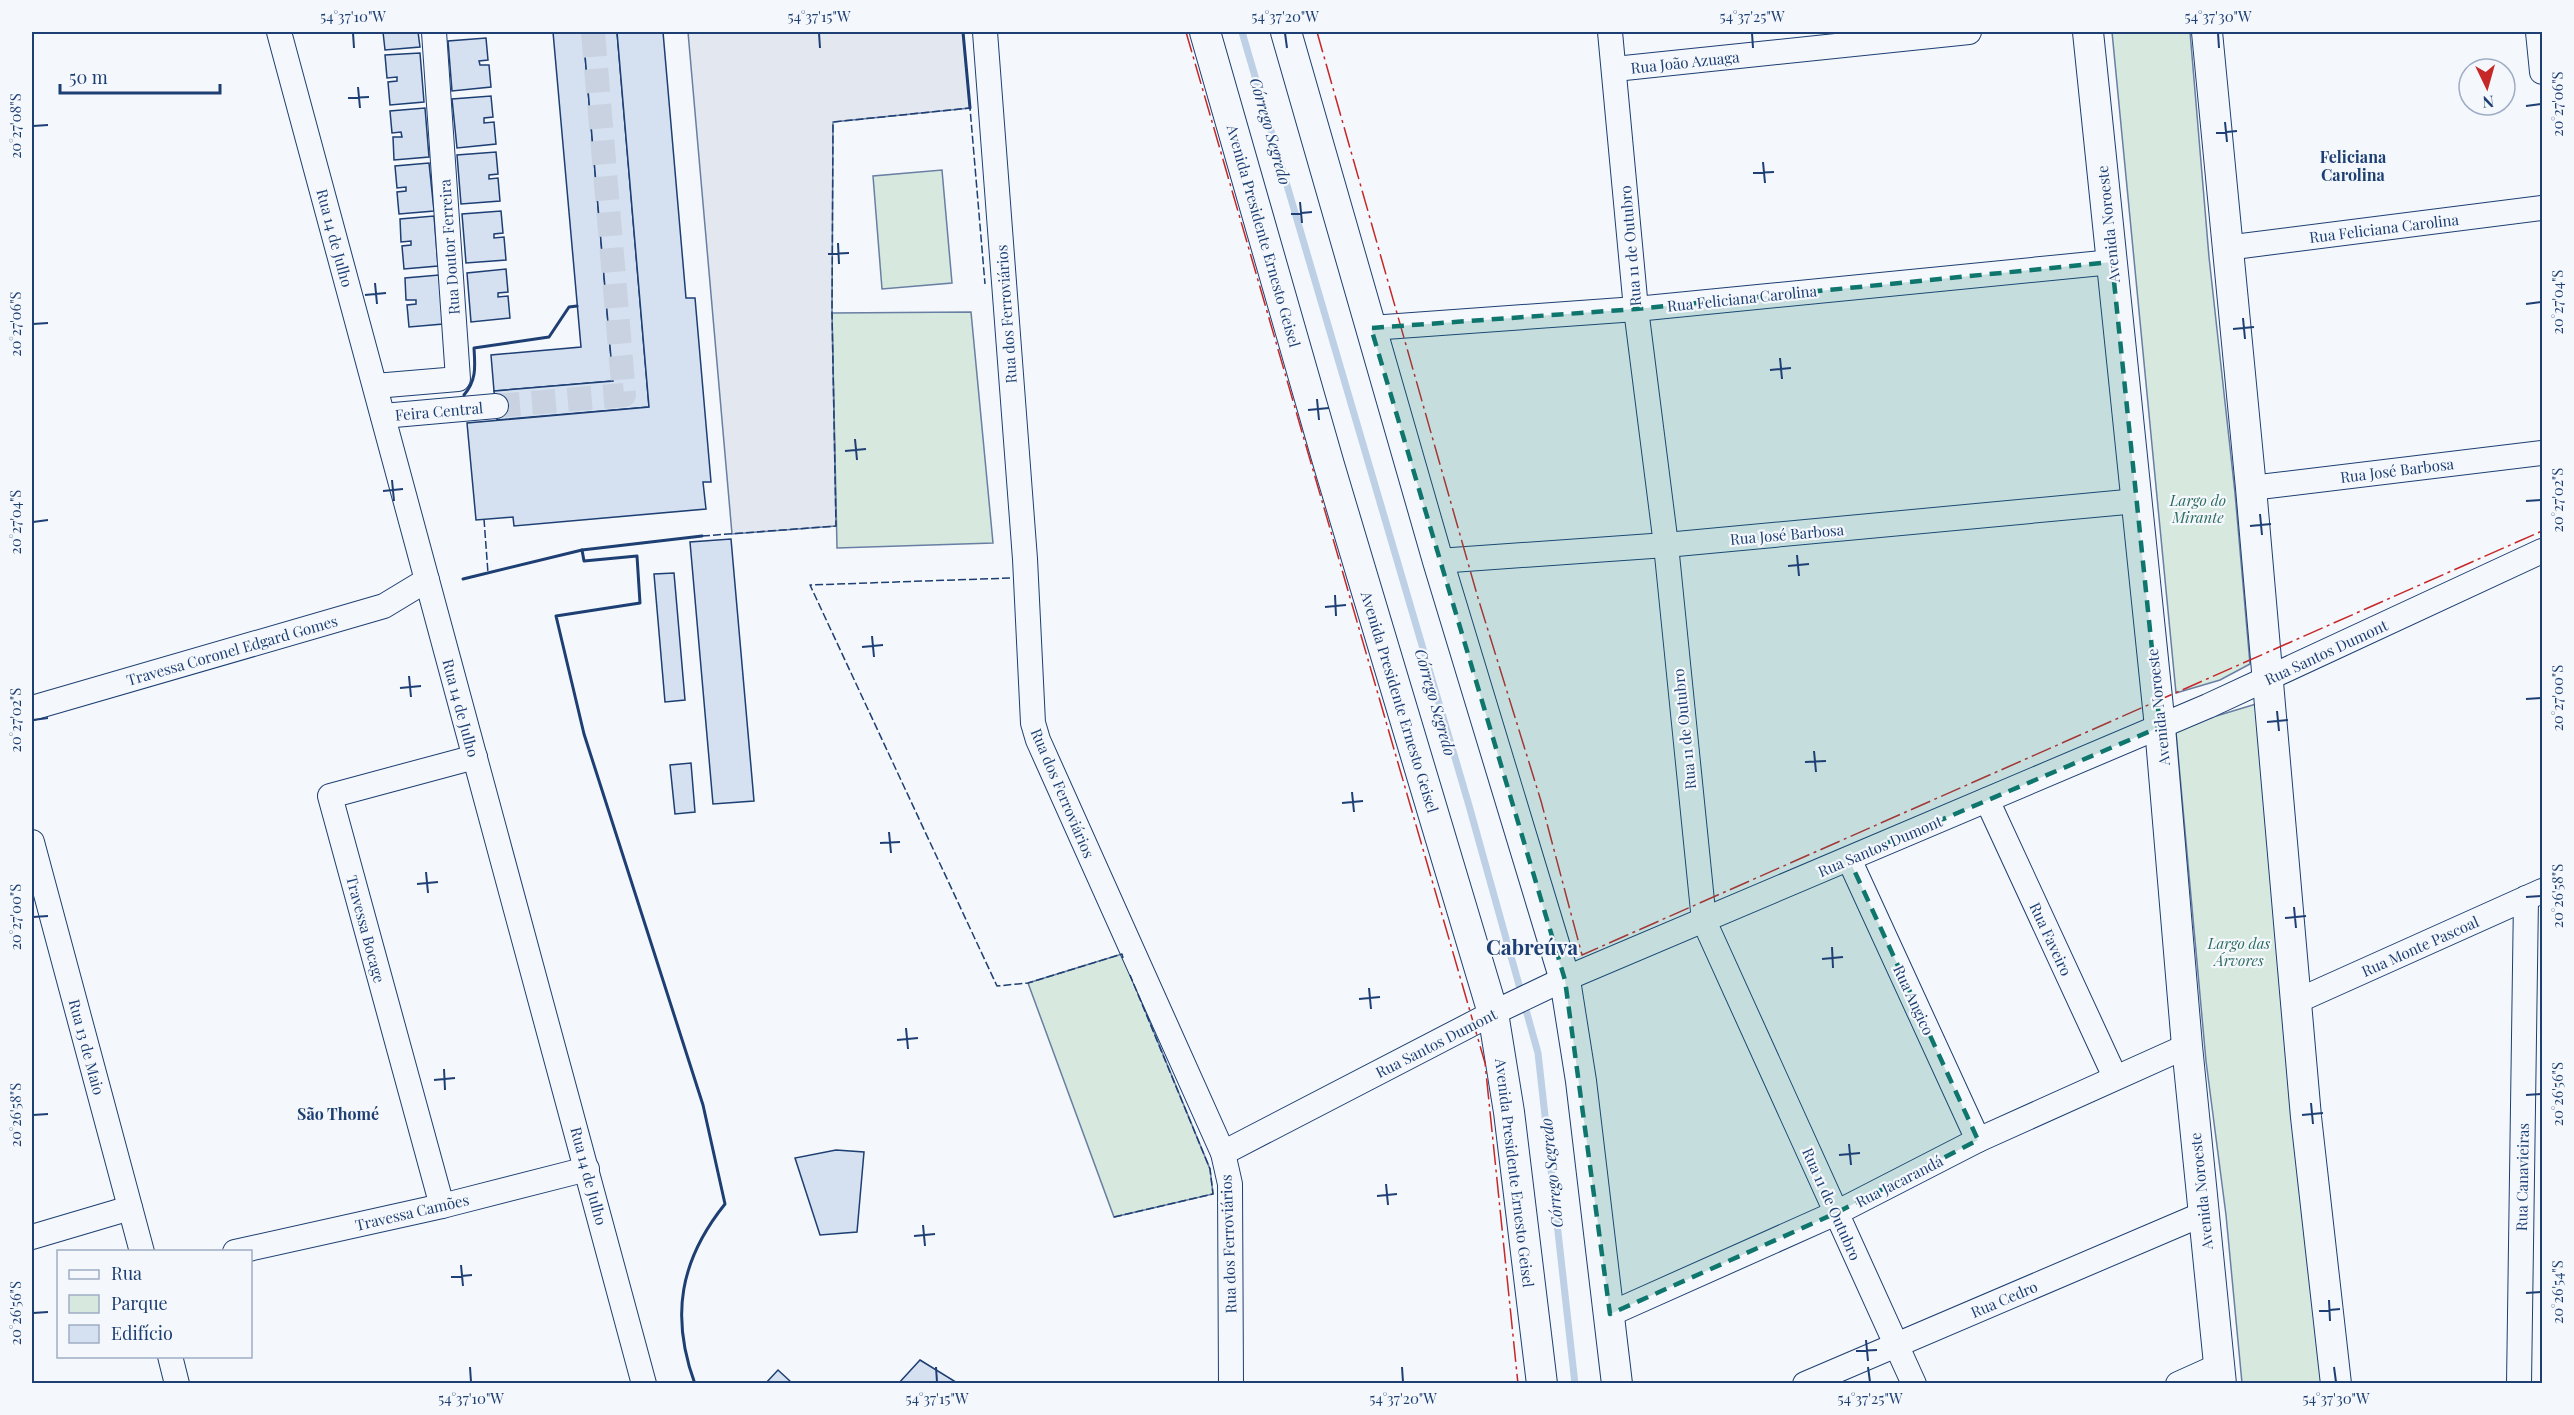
<svg xmlns="http://www.w3.org/2000/svg" width="2574" height="1415" font-family="'Playfair Display',serif">
<style>
.green{fill:#d7e8df;stroke:#687fa3;stroke-width:1.5}
.parking{fill:#e3e8f0;stroke:#687fa3;stroke-width:1.5}
.lines{fill:none;stroke-linecap:round;stroke-linejoin:round}
.stream{stroke:#bed0e5;stroke-width:7}
.building{fill:#d5e0f0;stroke:#1d3f73;stroke-width:1.5}
.minor-tunnel{stroke:#c9d2e0;stroke-width:24;stroke-dasharray:24 12;stroke-linecap:butt}
.minor-casing{stroke:#1d3f73;stroke-width:26}
.major-casing{stroke:#1d3f73;stroke-width:32}
.minor{stroke:#f4f7fb;stroke-width:24}
.major{stroke:#f4f7fb;stroke-width:30}
.fence{stroke:#1d3f73;stroke-width:1.5;stroke-dasharray:8 3;stroke-linecap:butt}
.wall{stroke:#1d3f73;stroke-width:3}
.power{stroke:#c62828;stroke-width:1.5;stroke-dasharray:21 4.5 3 4.5;stroke-linecap:butt}
.marked{fill:#0f766e;fill-opacity:0.2;stroke:#0f766e;stroke-width:4.5;stroke-dasharray:12 8;stroke-linejoin:round}
.ticks{fill:none;stroke:#1d3f73;stroke-width:2}
.labels{text-anchor:middle;dominant-baseline:central;stroke-width:4.5;stroke-linejoin:round;paint-order:stroke}
.street-label{font-size:15px;fill:#1d3f73;stroke:#f4f7fb}
.park-label{font-size:15px;font-style:italic;fill:#2c6c60;stroke:#f4f7fb}
.water-label{font-size:16px;font-style:italic;fill:#1d3f73;stroke:#f4f7fb}
.neighbourhood-label{font-size:16px;font-weight:bold;fill:#1d3f73;stroke:#f4f7fb}
.district-label{font-size:21px;font-weight:bold;fill:#1d3f73;stroke:#f4f7fb}
.neatline{fill:none;stroke:#1d3f73;stroke-width:2}
.ticks-label{font-size:15px;text-anchor:middle;fill:#1d3f73}
</style>
<rect width="100%" height="100%" fill="#f4f7fb"/>
<g class="green">
<polygon points="2112,32 2190,32 2209,257 2235,493 2250,664 2220,680 2176,693"/>
<polygon points="942,170 952,283 882,289 873,176"/>
<polygon points="971,312 993,543 837,548 832,313"/>
<polygon points="2256,704 2325,1383 2242,1383 2226,1215 2206,1061 2176,732 2203,720"/>
<polygon points="1122,954 1210,1169 1213,1194 1114,1217 1028,983"/>
</g>
<polygon class="parking" points="688,32 963,32 970,108 833,122 832,313 836,526 732,534"/>
<g class="lines">
<polyline class="stream" points="1242,32 1468,802 1538,1053 1575,1384"/>
</g>
<g class="building">
<polygon points="383,32 418,32 420,47 385,50"/>
<polygon points="553,32 583,32 613,381 494,391 491,355 581,347"/>
<polygon points="583,32 617,32 649,407 497,420 494,391 613,381"/>
<polygon points="617,32 663,32 686,298 695,298 711,482 703,482 706,509 514,526 513,517 476,520 467,423 649,407"/>
<polygon points="486,38 488,60 479,61 480,65 489,65 491,87 452,91 448,41"/>
<polygon points="420,53 424,102 390,105 388,82 397,81 397,77 387,78 385,55"/>
<polygon points="491,96 493,117 484,118 484,123 494,122 496,144 457,148 452,99"/>
<polygon points="425,108 429,157 394,160 393,137 402,137 401,132 392,133 390,111"/>
<polygon points="496,152 498,174 489,175 489,179 498,178 500,201 461,204 457,155"/>
<polygon points="429,163 434,211 399,214 397,192 406,191 406,187 397,188 395,166"/>
<polygon points="501,211 503,233 494,234 494,238 504,237 506,260 466,263 462,214"/>
<polygon points="434,216 438,266 404,269 402,246 411,245 411,241 401,242 400,219"/>
<polygon points="506,269 508,292 498,293 498,297 508,296 510,318 471,322 467,273"/>
<polygon points="439,275 443,324 409,327 407,305 416,304 416,300 406,300 405,278"/>
<polygon points="731,539 754,801 713,804 690,542"/>
<polygon points="674,573 685,700 665,702 654,574"/>
<polygon points="691,763 695,812 675,814 670,765"/>
<polygon points="836,1150 864,1152 857,1232 820,1235 795,1158"/>
<polygon points="920,1360 959,1384 898,1384"/>
<polygon points="778,1370 791,1382 794,1384 765,1384"/>
</g>
<g class="lines">
<polyline class="minor-tunnel" points="496,406 624,395 593,32"/>
<g class="minor-casing">
<g id="minor">
<polyline points="279,32 644,1384"/>
<polyline points="985,32 1025,559 1033,723 1038,740 1223,1153 1230,1184 1231,1384"/>
<polyline points="1610,32 1636,309 1666,545 1704,921 1914,1384"/>
<polyline points="2538,32 2542,72"/>
<polyline points="1615,69 1969,32"/>
<polyline points="2226,248 2542,208"/>
<polyline points="1371,328 1636,309 2112,262"/>
<polyline points="375,386 458,379 434,32"/>
<polyline points="383,416 496,406"/>
<polyline points="2251,488 2542,453"/>
<polyline points="1438,561 1666,545 2137,501"/>
<polyline points="32,708 384,606 427,580"/>
<polyline points="1987,800 2115,1077"/>
<polyline points="32,842 142,1252"/>
<polyline points="1849,859 1978,1140"/>
<polyline points="2297,1001 2542,891"/>
<polyline points="1223,1153 1493,1013 1560,981 2208,706 2542,551"/>
<polyline points="442,1206 330,796 475,757"/>
<polyline points="32,1237 130,1208"/>
<polyline points="235,1252 442,1206 587,1169"/>
<polyline points="1610,1314 1836,1213 1978,1140 2187,1046"/>
<polyline points="170,1356 177,1384"/>
<polyline points="1805,1384 2203,1214"/>
<polyline points="2178,1384 2218,1366"/>
<polyline points="2519,1384 2526,898"/>
</g>
</g>
<g class="major-casing">
<g id="major">
<polyline points="1205,32 1329,465 1493,1013 1509,1112 1542,1384"/>
<polyline points="1286,32 1438,561 1565,980 1581,1081 1617,1384"/>
<polyline points="2088,32 2160,727 2187,1046 2221,1384"/>
<polyline points="2207,32 2251,488 2306,1117 2336,1384"/>
</g>
</g>
<use href="#minor" class="minor"/>
<use href="#major" class="major"/>
<g class="fence">
<polyline points="484,519 488,573"/>
<polyline points="702,536 836,526 832,313 833,122 970,108 985,284"/>
<polyline points="1010,578 810,585 997,986 1028,983 1122,954 1123,958"/>
<polyline points="1114,1217 1213,1194 1210,1169 1130,975"/>
</g>
<g class="wall">
<polyline points="963,32 970,108"/>
<path d="M464 395C477 380 475 366 474 348L549 337 569 307 577 306"/>
<path d="M582 550 584 561 637 556 640 603 556 616 584 734 703 1105 725 1204C680 1260 670 1316 695 1384"/>
<polyline points="463,579 582,550 702,536"/>
</g>
<g class="power">
<polyline points="1186,32 1485,1063 1518,1384"/>
<polyline points="1317,32 1478,598 1541,801 1582,955 2542,531"/>
</g>
</g>
<path class="marked" d="M2112 262 2160 727 1849 859 1978 1140 1836 1213 1610 1314 1565 980 1371 328 1636 309Z"/>
<path class="ticks" d="M353 33 354 48M819 33 820 48M1285 33 1287 48M1752 33 1753 48M2218 33 2219 48M358 87 360 108M348 98 369 97M2526 106 2541 104M2225 122 2227 142M33 126 48 125M2216 133 2237 131M1763 162 1765 183M1753 173 1774 172M1300 202 1302 223M1291 214 1312 212M838 243 839 264M828 254 849 253M375 283 377 304M365 295 386 293M2526 304 2541 302M2243 318 2245 339M33 324 48 323M2233 329 2254 327M1780 358 1782 379M1770 370 1791 368M1317 399 1319 420M1308 410 1329 408M855 439 857 460M845 451 866 449M392 480 394 501M383 491 403 489M2526 501 2541 500M2260 514 2262 535M33 522 48 520M2250 526 2271 524M1797 555 1799 576M1788 566 1809 564M1335 595 1336 616M1325 607 1346 605M872 636 874 657M862 647 883 645M409 676 411 697M400 688 421 686M2526 699 2541 698M2277 711 2279 731M33 720 48 718M2267 722 2288 720M1814 751 1816 772M1805 762 1826 761M1352 792 1354 812M1342 803 1363 801M889 832 891 853M880 843 900 842M426 872 428 893M417 884 438 882M2526 897 2541 896M2294 907 2296 928M33 917 48 916M2285 918 2306 916M1832 947 1833 968M1822 959 1843 957M1369 988 1371 1009M1359 999 1380 997M906 1028 908 1049M897 1040 918 1038M444 1069 445 1090M434 1080 455 1078M2526 1095 2541 1094M2311 1103 2313 1124M33 1115 48 1114M2302 1115 2323 1113M1849 1144 1851 1165M1839 1155 1860 1153M1386 1184 1388 1205M1377 1196 1397 1194M923 1225 925 1246M914 1236 935 1234M461 1265 463 1286M451 1277 472 1275M2526 1293 2541 1292M2329 1300 2330 1321M2319 1311 2340 1309M33 1313 48 1312M1866 1340 1868 1361M1856 1351 1877 1350M470 1367 471 1382M936 1367 937 1382M1402 1367 1403 1382M1868 1367 1870 1382M2334 1367 2336 1382"/>
<g class="labels">
<g class="street-label">
<text transform="translate(1685 62) rotate(-6)">Rua João Azuaga</text>
<text transform="translate(2108 224) rotate(-96)">Avenida Noroeste</text>
<text transform="translate(2384 228) rotate(-7)">Rua Feliciana Carolina</text>
<text transform="translate(1264 236) rotate(74)">Avenida Presidente Ernesto Geisel</text>
<text transform="translate(335 238) rotate(75)">Rua 14 de Julho</text>
<text transform="translate(1630 246) rotate(-95)">Rua 11 de Outubro</text>
<text transform="translate(449 247) rotate(-94)">Rua Doutor Ferreira</text>
<text transform="translate(1742 298) rotate(-6)">Rua Feliciana Carolina</text>
<text transform="translate(1006 314) rotate(-94)">Rua dos Ferroviários</text>
<text transform="translate(439 411) rotate(-5)">Feira Central</text>
<text transform="translate(2397 470) rotate(-7)">Rua José Barbosa</text>
<text transform="translate(1787 534) rotate(-5)">Rua José Barbosa</text>
<text transform="translate(232 650) rotate(-16)">Travessa Coronel Edgard Gomes</text>
<text transform="translate(2326 652) rotate(-25)">Rua Santos Dumont</text>
<text transform="translate(1400 702) rotate(73)">Avenida Presidente Ernesto Geisel</text>
<text transform="translate(2158 707) rotate(-96)">Avenida Noroeste</text>
<text transform="translate(461 708) rotate(75)">Rua 14 de Julho</text>
<text transform="translate(1684 729) rotate(-96)">Rua 11 de Outubro</text>
<text transform="translate(1063 793) rotate(67)">Rua dos Ferroviários</text>
<text transform="translate(1880 846) rotate(-23)">Rua Santos Dumont</text>
<text transform="translate(366 929) rotate(75)">Travessa Bocage</text>
<text transform="translate(2051 939) rotate(65)">Rua Faveiro</text>
<text transform="translate(2420 946) rotate(-24)">Rua Monte Pascoal</text>
<text transform="translate(1914 1000) rotate(65)">Rua Angico</text>
<text transform="translate(1436 1043) rotate(-27)">Rua Santos Dumont</text>
<text transform="translate(87 1047) rotate(75)">Rua 13 de Maio</text>
<text transform="translate(1515 1173) rotate(83)">Avenida Presidente Ernesto Geisel</text>
<text transform="translate(589 1176) rotate(75)">Rua 14 de Julho</text>
<text transform="translate(2522 1177) rotate(-89)">Rua Canavieiras</text>
<text transform="translate(1899 1181) rotate(-27)">Rua Jacarandá</text>
<text transform="translate(2201 1191) rotate(-96)">Avenida Noroeste</text>
<text transform="translate(1832 1204) rotate(66)">Rua 11 de Outubro</text>
<text transform="translate(412 1212) rotate(-13)">Travessa Camões</text>
<text transform="translate(1228 1244) rotate(-92)">Rua dos Ferroviários</text>
<text transform="translate(2004 1299) rotate(-23)">Rua Cedro</text>
</g>
<g class="park-label">
<text x="2198" y="500">Largo do<tspan x="2198" dy="17">Mirante</tspan></text>
<text x="2239" y="943">Largo das<tspan x="2239" dy="17">Árvores</tspan></text>
</g>
<g class="water-label">
<text transform="translate(1271 131) rotate(74)">Córrego Segredo</text>
<text transform="translate(1436 702) rotate(74)">Córrego Segredo</text>
<text transform="translate(1551 1173) rotate(-96)">Córrego Segredo</text>
</g>
<g class="neighbourhood-label">
<text x="2353" y="156">Feliciana<tspan x="2353" dy="18">Carolina</tspan></text>
<text x="338" y="1113">São Thomé</text>
</g>
<g class="district-label">
<text x="1532" y="946">Cabreúva</text>
</g>
</g>
<rect width="2574" height="1415" fill="none" stroke="#f4f7fb" stroke-width="66"/>
<rect x="57" y="1250" width="195" height="108" fill="#f4f7fb" stroke="#9eadc5" stroke-width="1.5"/>
<rect x="69" y="1270" width="30" height="9" fill="#f4f7fb" stroke="#9eadc5" stroke-width="1.5"/>
<text x="111" y="1280" font-size="18" fill="#1d3f73">Rua</text>
<rect x="69" y="1295" width="30" height="18" fill="#d7e8df" stroke="#9eadc5" stroke-width="1.5"/>
<text x="111" y="1310" font-size="18" fill="#1d3f73">Parque</text>
<rect x="69" y="1325" width="30" height="18" fill="#d5e0f0" stroke="#9eadc5" stroke-width="1.5"/>
<text x="111" y="1340" font-size="18" fill="#1d3f73">Edifício</text>
<g transform="translate(2487 87) rotate(175)"><circle r="28" fill="#f4f7fb" stroke="#9eadc5" stroke-width="1.5"/>
<path d="M0-4.5L10 22L0 15L-10 22Z" fill="#c62828"/>
<text y="-9" font-size="16" font-weight="bold" text-anchor="middle" fill="#1d3f73">N</text>
</g>
<path d="M60 84v9h160v-9" fill="none" stroke="#1d3f73" stroke-width="3"/>
<text x="69" y="84" font-size="18" fill="#1d3f73" stroke="#f4f7fb" stroke-width="4.5" paint-order="stroke">50 m</text>
<rect x="33" y="33" width="2508" height="1349" class="neatline"/>
<g class="ticks-label">
<text x="353" y="22">54°37'10"W</text>
<text x="819" y="22">54°37'15"W</text>
<text x="1285" y="22">54°37'20"W</text>
<text x="1752" y="22">54°37'25"W</text>
<text x="2218" y="22">54°37'30"W</text>
<text transform="translate(2558 104) rotate(-90)" y="5">20°27'06"S</text>
<text transform="translate(16 126) rotate(-90)" y="5">20°27'08"S</text>
<text transform="translate(2558 302) rotate(-90)" y="5">20°27'04"S</text>
<text transform="translate(16 324) rotate(-90)" y="5">20°27'06"S</text>
<text transform="translate(2558 500) rotate(-90)" y="5">20°27'02"S</text>
<text transform="translate(16 522) rotate(-90)" y="5">20°27'04"S</text>
<text transform="translate(2558 698) rotate(-90)" y="5">20°27'00"S</text>
<text transform="translate(16 720) rotate(-90)" y="5">20°27'02"S</text>
<text transform="translate(2558 896) rotate(-90)" y="5">20°26'58"S</text>
<text transform="translate(16 917) rotate(-90)" y="5">20°27'00"S</text>
<text transform="translate(2558 1094) rotate(-90)" y="5">20°26'56"S</text>
<text transform="translate(16 1115) rotate(-90)" y="5">20°26'58"S</text>
<text transform="translate(2558 1292) rotate(-90)" y="5">20°26'54"S</text>
<text transform="translate(16 1313) rotate(-90)" y="5">20°26'56"S</text>
<text x="471" y="1404">54°37'10"W</text>
<text x="937" y="1404">54°37'15"W</text>
<text x="1403" y="1404">54°37'20"W</text>
<text x="1870" y="1404">54°37'25"W</text>
<text x="2336" y="1404">54°37'30"W</text>
</g>
</svg>
